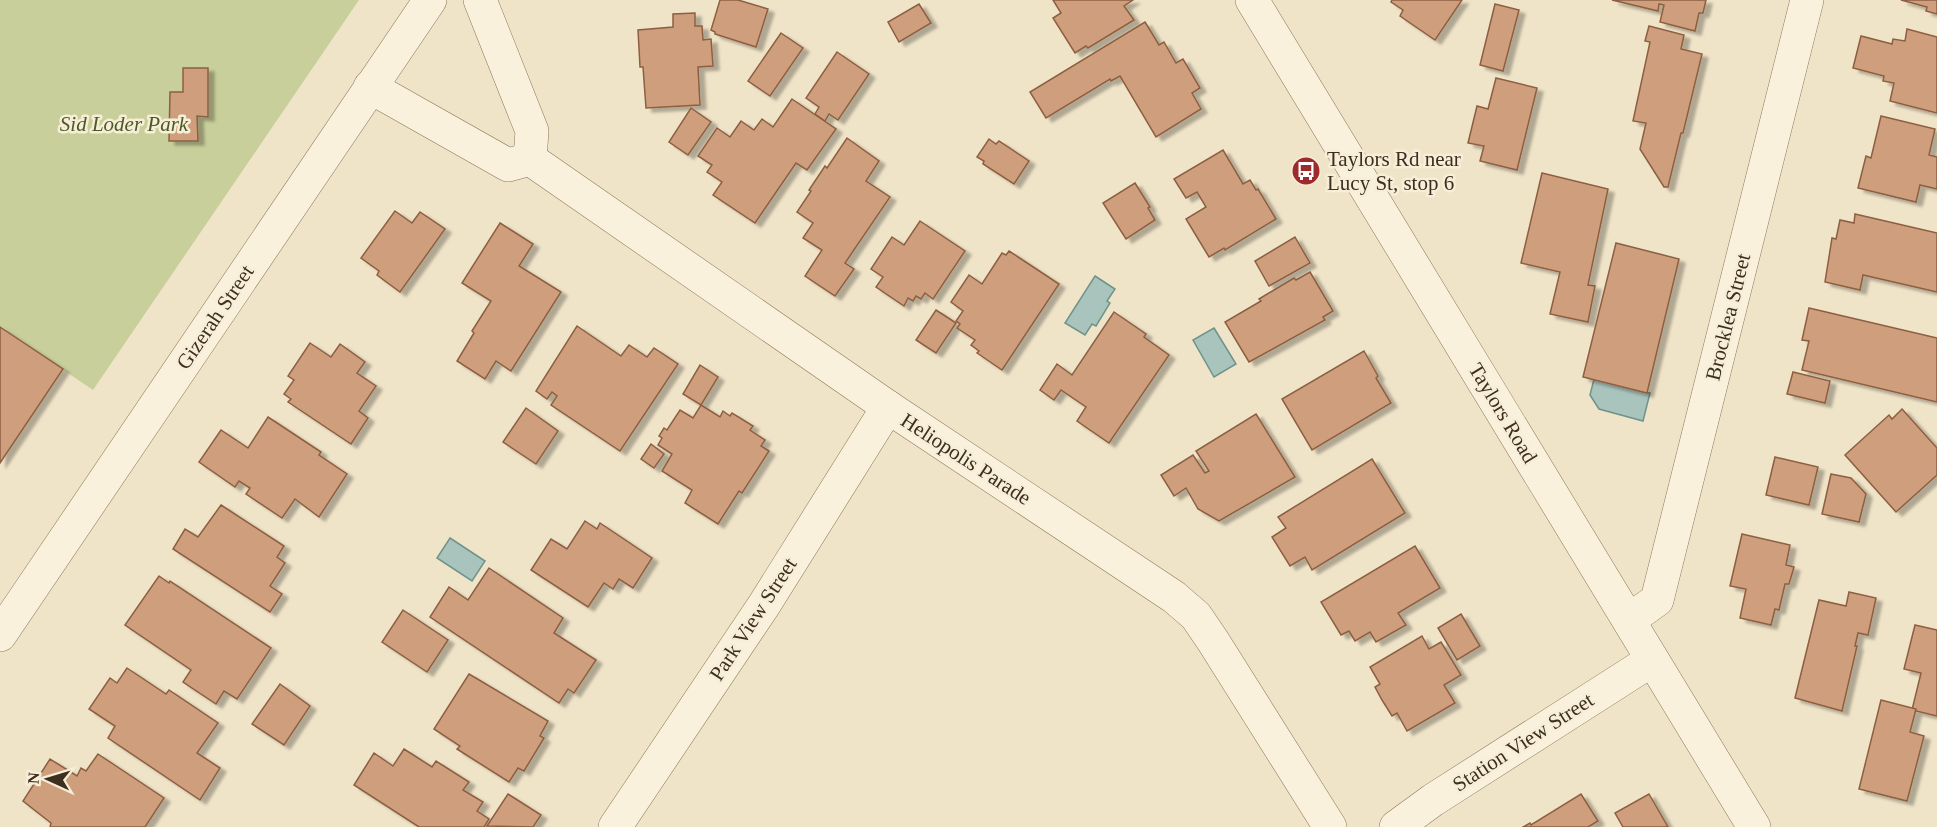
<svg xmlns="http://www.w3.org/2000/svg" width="1937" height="827" font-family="'Times New Roman',serif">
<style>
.green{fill:#c9cf9b}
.water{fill:#a9c4bc;stroke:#6f938a;stroke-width:1.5}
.building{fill:#cf9f7d;stroke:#8d5f41;stroke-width:1.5;filter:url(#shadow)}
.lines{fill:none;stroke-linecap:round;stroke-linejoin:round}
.minor-casing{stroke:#8d765c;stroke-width:34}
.tertiary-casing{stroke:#8d765c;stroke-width:34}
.minor{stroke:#faf1dc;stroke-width:33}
.tertiary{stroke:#faf1dc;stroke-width:33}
.labels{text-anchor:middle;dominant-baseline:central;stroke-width:5;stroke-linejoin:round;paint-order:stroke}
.park-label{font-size:21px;font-style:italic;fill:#4d5a26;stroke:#f7eed8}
.poi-label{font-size:21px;fill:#3d2e20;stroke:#f7eed8;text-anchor:start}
.street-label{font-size:21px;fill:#3d2e20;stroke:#f7eed8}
</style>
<defs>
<filter id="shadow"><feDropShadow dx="6" dy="4" stdDeviation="1.5" flood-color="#0004"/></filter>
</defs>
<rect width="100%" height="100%" fill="#f0e4c8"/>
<polygon class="green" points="0,0 359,0 93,390 0,327"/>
<g class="water">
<polygon points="1095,276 1115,289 1107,301 1110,303 1096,326 1092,324 1085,335 1065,323"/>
<polygon points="1214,328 1236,364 1214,377 1193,340"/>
<polygon points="1594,379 1650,393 1643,421 1599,409 1590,395"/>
<polygon points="450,538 485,561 472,581 437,558"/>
</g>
<g class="building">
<polygon points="720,0 738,0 768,9 756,47 715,34 715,32 711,30"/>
<polygon points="1053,0 1133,0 1124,6 1134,20 1088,48 1086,46 1075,53 1053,18 1061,13"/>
<polygon points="1392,0 1462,0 1435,40 1400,16 1403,10 1391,2"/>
<polygon points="1612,0 1706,0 1703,13 1699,13 1695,31 1660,22 1664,5 1659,4 1658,11"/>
<polygon points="1901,0 1937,0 1937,14 1926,11 1927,7"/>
<polygon points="919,4 931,23 899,42 888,22"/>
<polygon points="1495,4 1519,10 1503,71 1480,65"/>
<polygon points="695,13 695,26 702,26 703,40 711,39 713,66 698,67 700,105 646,108 643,67 640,67 638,30 673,27 673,14"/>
<polygon points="1145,22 1159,45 1164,42 1176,63 1183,59 1200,88 1192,93 1201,109 1156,137 1120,76 1111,81 1110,79 1046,118 1030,92"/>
<polygon points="1649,26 1684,35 1681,49 1702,54 1683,133 1681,133 1668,187 1664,187 1640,149 1646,123 1633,121 1650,42 1645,41"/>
<polygon points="1907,29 1937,37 1937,113 1890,101 1894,83 1883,81 1884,76 1853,68 1861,36 1892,44 1893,39 1905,41"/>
<polygon points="781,33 803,48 770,96 748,81"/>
<polygon points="837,52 869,74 838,120 829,114 825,121 815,114 819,107 806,98"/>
<polygon points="183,68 208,68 208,117 197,116 198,141 169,141 170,92 183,92"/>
<polygon points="1496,78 1537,88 1517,170 1480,161 1484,146 1468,143 1477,106 1488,109"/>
<polygon points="792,99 836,129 807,170 796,163 755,223 713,195 722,182 707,172 712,165 698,156 717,128 730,137 741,121 754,130 762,119 773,127"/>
<polygon points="691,108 711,122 688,155 669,142"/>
<polygon points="1881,116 1935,129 1929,155 1937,157 1937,189 1920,185 1916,202 1858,188 1866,156 1871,158"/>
<polygon points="847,138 879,161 866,181 890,197 845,263 854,269 835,296 805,276 822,250 803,238 813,223 797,212 811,191 809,190 825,166 827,168"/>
<polygon points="989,139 996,144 999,141 1029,161 1014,184 983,164 984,161 977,157"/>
<polygon points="1223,150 1243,184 1250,180 1256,190 1258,189 1276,219 1225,250 1224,248 1209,257 1186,219 1206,207 1197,192 1186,198 1174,179"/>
<polygon points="1542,173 1608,189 1588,285 1595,286 1588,322 1550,314 1560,272 1521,263"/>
<polygon points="1135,183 1150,207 1148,208 1155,220 1126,239 1103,203"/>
<polygon points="395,211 412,223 420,212 445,229 400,292 377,275 379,271 361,258"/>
<polygon points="1855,214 1937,233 1937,292 1863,275 1860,290 1825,282 1832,238 1836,239 1840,220 1854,223"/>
<polygon points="920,221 965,251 933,299 925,293 921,299 916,296 913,301 908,298 904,306 876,287 883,277 871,269 892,237 904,245"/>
<polygon points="500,223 533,244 519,266 561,292 511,371 496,361 485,379 457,361 474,333 472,331 491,301 462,283"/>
<polygon points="1295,237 1310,263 1269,286 1255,261"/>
<polygon points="1616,243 1679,259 1647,393 1583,377"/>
<polygon points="1009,251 1059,284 1002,370 977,353 979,351 971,345 975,340 957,328 960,324 956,321 963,311 951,302 969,275 982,284 1002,253 1006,255"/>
<polygon points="1310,272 1333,311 1323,317 1325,320 1249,362 1225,322 1261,301 1259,299 1294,278 1296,280"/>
<polygon points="1809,308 1937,338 1937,402 1802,370 1809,341 1802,340"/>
<polygon points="936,310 956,323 936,353 916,340"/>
<polygon points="1114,312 1146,334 1144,337 1169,355 1109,443 1077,421 1086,407 1061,390 1054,400 1040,390 1057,364 1072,375"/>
<polygon points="577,326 621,356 629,345 647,357 654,348 678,364 620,451 551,405 557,396 552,392 547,399 536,391"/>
<polygon points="0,327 63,369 0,463"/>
<polygon points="310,343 331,357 340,344 365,362 357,373 376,386 359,411 368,418 351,444 288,402 291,399 284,394 294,380 288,376"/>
<polygon points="1364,351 1378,376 1376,378 1391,403 1312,450 1282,399"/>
<polygon points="700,365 718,377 701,405 683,394"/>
<polygon points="1793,372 1830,381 1825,403 1787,394"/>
<polygon points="701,405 720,417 723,411 730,416 732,413 753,426 750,430 765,440 761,446 769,451 742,493 739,491 718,524 685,503 692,490 662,471 672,454 658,445 662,438 659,436 664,428 667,430 680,410 693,418"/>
<polygon points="526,408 558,431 536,464 503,442"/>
<polygon points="1902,409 1937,448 1937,475 1896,512 1845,455 1889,415 1892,419"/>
<polygon points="1256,414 1295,477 1219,521 1198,509 1186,488 1174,496 1161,475 1193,455 1205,473 1209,471 1196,451"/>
<polygon points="268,417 321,452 319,455 347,474 319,517 295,499 282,518 246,494 250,488 239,481 235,487 199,462 221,430 248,448"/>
<polygon points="651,444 664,454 654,468 641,459"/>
<polygon points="1775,457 1818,467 1809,505 1766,495"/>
<polygon points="1372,459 1405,513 1312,570 1305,557 1290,566 1272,537 1286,528 1278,517"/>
<polygon points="1831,474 1851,478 1866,494 1859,522 1822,514"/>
<polygon points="221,505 284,546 277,557 285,563 270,586 282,594 270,612 173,549 185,529 198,537"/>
<polygon points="585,521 597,529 600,523 652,558 633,588 619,579 613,589 604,583 588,607 531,570 551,539 567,549"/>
<polygon points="1742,534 1790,545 1786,565 1794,567 1789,584 1785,584 1779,610 1775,609 1771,625 1740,618 1746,589 1730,586"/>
<polygon points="1415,546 1440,588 1398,613 1406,625 1376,642 1370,632 1355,641 1349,631 1341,635 1321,602"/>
<polygon points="489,568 563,618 554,633 596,660 574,693 568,689 559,703 430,617 449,587 468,600"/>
<polygon points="159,576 169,583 170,581 271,648 237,699 224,691 216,704 183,682 191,670 125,625"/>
<polygon points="1849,592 1876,598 1868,635 1858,633 1855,646 1857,646 1842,711 1795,698 1819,600 1846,606"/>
<polygon points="403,610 448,640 427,672 382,642"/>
<polygon points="1461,614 1480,646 1457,660 1438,628"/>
<polygon points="1915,625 1937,630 1937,716 1912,710 1921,673 1904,669"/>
<polygon points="1422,636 1429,649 1441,642 1461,675 1444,685 1455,703 1407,731 1397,713 1392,716 1382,700 1375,687 1380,684 1370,667"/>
<polygon points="127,668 166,694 169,690 218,723 197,753 220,768 200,800 108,738 115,726 89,709 110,678 117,683"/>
<polygon points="469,674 548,721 540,736 544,738 524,771 518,768 509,782 457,749 460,746 434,729"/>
<polygon points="280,684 310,706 284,745 252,724"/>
<polygon points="1881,700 1916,709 1910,732 1924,736 1907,801 1859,789"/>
<polygon points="404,749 432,767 436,761 469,782 463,790 483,802 477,811 489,819 484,827 419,827 354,785 374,753 393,766"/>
<polygon points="98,754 164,798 145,827 50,827 51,823 23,801 50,759 77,776 81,768 86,771"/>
<polygon points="508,794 541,815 533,827 487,826"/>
<polygon points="1581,794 1598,821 1588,827 1523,827 1530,823 1531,825"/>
<polygon points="1649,794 1668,827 1623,827 1615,813"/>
</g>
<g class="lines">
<g class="minor-casing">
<g id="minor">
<polyline points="480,0 532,131 530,159"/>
<polyline points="370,87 508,165 530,159 888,407 1174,597 1196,616 1213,641 1330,827"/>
<polyline points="1629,620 1657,600 1807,0"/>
<polyline points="0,635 430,0"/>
<polyline points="615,827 764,605 888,407"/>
<polyline points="1396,827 1433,800 1652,660"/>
</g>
</g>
<g class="tertiary-casing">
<polyline id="tertiary" points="1252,0 1754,827"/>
</g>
<use href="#minor" class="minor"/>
<use href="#tertiary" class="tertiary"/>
</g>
<defs>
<g id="bus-disc" transform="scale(1.5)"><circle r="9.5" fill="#9e2a2b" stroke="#f7eed8"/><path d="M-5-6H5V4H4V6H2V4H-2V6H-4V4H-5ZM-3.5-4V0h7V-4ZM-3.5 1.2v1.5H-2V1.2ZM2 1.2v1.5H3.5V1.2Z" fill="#fff"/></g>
</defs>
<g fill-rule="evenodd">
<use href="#bus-disc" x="1306" y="171"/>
</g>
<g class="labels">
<g class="park-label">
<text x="124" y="124">Sid Loder Park</text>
</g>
<g class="poi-label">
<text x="1327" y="159">Taylors Rd near<tspan x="1327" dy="24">Lucy St, stop 6</tspan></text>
</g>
<g class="street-label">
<text transform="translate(215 317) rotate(-56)">Gizerah Street</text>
<text transform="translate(1728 317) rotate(-76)">Brocklea Street</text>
<text transform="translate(1503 413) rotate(59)">Taylors Road</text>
<text transform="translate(966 459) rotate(33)">Heliopolis Parade</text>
<text transform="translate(753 619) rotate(-57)">Park View Street</text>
<text transform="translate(1523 742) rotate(-33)">Station View Street</text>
</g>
</g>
<g transform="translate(48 779) rotate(274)" stroke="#f7eed8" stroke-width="4.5" paint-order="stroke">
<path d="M0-4.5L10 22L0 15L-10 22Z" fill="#3d2e20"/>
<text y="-9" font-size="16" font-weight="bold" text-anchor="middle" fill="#3d2e20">N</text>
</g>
</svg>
